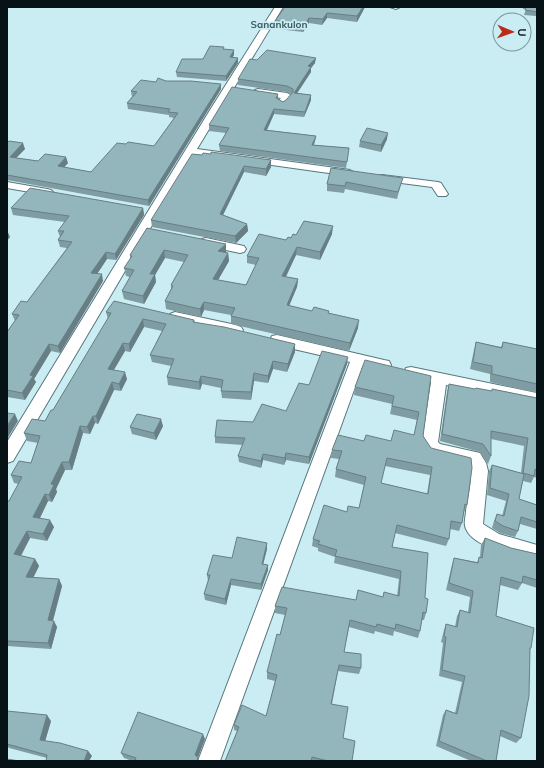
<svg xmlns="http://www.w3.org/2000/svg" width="544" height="768" font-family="Mulish,sans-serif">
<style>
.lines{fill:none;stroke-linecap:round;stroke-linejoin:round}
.minor-casing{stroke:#56777d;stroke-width:2}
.minor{fill:#fff;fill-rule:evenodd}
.wall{fill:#7e9ca2;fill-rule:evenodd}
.shaded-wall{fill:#677f84}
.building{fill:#93b5bc;stroke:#677f84;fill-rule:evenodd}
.labels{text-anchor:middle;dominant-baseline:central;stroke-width:3.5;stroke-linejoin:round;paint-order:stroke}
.far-quarter-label{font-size:10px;font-weight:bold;fill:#3c5c62;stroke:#caedf4}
</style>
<rect width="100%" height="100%" fill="#caedf4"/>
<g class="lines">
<g class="minor-casing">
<g id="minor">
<polygon points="275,7 283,7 197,149 350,170 355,173 350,176 194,154 13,461 7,463 7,442 210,110"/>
<polygon points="390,7 400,7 396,9"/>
<polygon points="258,89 287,93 292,96 285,105 282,106 277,103 281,98 255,94 253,92 255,90"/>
<polygon points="382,175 438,182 441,183 448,194 446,196 438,196 432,187 378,180 376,178 378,176"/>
<polygon points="7,182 47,189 51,190 53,192 51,194 47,195 7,188"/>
<polygon points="206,238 244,246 246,249 244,252 240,253 202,245 200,242 202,239"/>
<polygon points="175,312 236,325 241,327 243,330 241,333 236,335 170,320 168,317 170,314"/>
<polygon points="277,335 384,360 389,361 391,365 389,369 384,370 363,365 220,761 198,761 350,362 272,344 270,340 272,336"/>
<path d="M411 367 537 393V405L446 385 438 442 440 444 480 453 486 463 488 471 483 524 499 534 537 545V561C519 556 470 548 465 526 464 521 466 515 466 511 468 495 473 480 470 465L429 455 422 443 431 382 406 376 404 372 406 368Z"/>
</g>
</g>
<use href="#minor" class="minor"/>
</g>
<g class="wall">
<polygon points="365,7 357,22 327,18 322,25 309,23 303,32 278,29 278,26 275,26 275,21"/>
<polygon points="523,7 537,7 537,14 536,14 536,16 524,15 526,9 523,9"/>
<polygon points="224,49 234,55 232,57 238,58 238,63 226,81 177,77 176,72"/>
<polygon points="257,60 315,63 311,68 311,72 297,93 311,95 311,100 304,117 274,114 267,130 316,136 315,141 314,145 349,148 346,168 220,151 219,145 226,133 209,131 209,125 278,99 283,102 286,100 291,94 287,92 238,85 238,79"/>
<polygon points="166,81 221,84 221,89 149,206 7,180 7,143 25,149 16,158 38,161 68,163 64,167 91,172 126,144 154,146 174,118 169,117 169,115 128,109 127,103 132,97 131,91 156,82"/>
<polygon points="387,139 381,152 359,147 360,141"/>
<polygon points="202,155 271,160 271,167 266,176 244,172 223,215 247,224 248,231 236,243 152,227 151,220"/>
<polygon points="331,168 401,184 397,199 345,189 344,193 327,191 327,184"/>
<polygon points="11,208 143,208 144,215 116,260 107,259 97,274 103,281 60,353 51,351 34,379 36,382 25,400 7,397 7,332 15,321 12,314 27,302 67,248 60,247 58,240 60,237 58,231 65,222 13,215"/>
<polygon points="147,228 226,252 228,253 229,261 218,280 246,285 256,265 247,263 247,256 286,240 296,235 332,234 320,260 296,255 286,277 298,279 297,287 289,306 312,311 329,311 329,313 358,328 349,351 231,324 231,315 204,310 201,317 166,309 165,301 171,289 171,285 184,262 165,258 155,275 156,282 144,304 124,299 122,291 130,277 126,276 124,268 130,259 130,255"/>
<polygon points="106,312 194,320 195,322 295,344 295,352 287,372 273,369 268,383 254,381 251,400 222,398 221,391 221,388 202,384 200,390 168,385 167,377 171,366 152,362 150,355 162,331 144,327 130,352 125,351 114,370 127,379 121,391 114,390 98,424 95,423 90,434 83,433 72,470 65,470 56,489 57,492 52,502 48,501 40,518 54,527 47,541 30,538 21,556 35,559 39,566 33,578 59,579 62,586 53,621 57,627 51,649 7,646 7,501 9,501 19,484 14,483 11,475 31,463 38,443 27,441 24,433 45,421 53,410 108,319"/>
<polygon points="476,342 501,347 503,342 537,349 537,393 490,382 490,374 470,369 474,350"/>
<polygon points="347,364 309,464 286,460 284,465 263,460 261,468 239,462 238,456 243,445 215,443 215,437 253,422 286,411 309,385"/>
<path d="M431 376 423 436 467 505 464 512 462 523 459 531 450 529 449 539 446 546 395 533 392 547 425 598 426 613 424 620H422L420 631 418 638 394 631 393 636 375 631 374 634 349 627 344 652 361 668 359 674 338 671 332 704 343 738 352 761H225L237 731 234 730V725L266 716 275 681 267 679V672L280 635 285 615 275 613V606L356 600 383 597 397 596 399 579 334 563 335 557 318 551V548L312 546 313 539 347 512 359 508 364 485 335 477 336 469 339 459 331 458 332 450 364 441H391L414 435 417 420 390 414 392 404 354 395 355 387ZM385 466 430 475 427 494 381 483Z"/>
<polygon points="449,384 475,389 492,391 492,389 537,398 537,478 534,477 531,483 523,481 519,499 537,505 537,529 520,524 518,531 515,537 500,533 492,528 494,521 497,514 502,516 506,501 487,495 489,471 492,465 521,473 524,446 491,439 491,456 488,464 480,452 440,441 447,392"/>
<polygon points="163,426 156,440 132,434 130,427"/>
<polygon points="485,538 511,548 537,554 537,588 522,583 518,590 500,585 496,616 531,648 530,650 521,738 516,743 500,736 496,761 471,761 436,746 443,715 446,710 455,713 462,682 439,676 443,643 441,642 444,630 446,624 455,627 457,616 460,610 468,612 470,597 446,590 452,565 454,558 477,562 480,557 481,545"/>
<polygon points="267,543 267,549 263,564 268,565 268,570 261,590 231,585 226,605 205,600 204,594 208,581 207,575 232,558"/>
<polygon points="51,721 45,741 88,751 92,756 47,758 9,748 7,746 7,744"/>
<polygon points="205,739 198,757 199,761 132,761 124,758 121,753"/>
</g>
<g class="shaded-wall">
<polygon points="363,7 365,7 357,22 357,16"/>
<polygon points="327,13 327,18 322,25 323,19"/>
<polygon points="309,18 309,23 303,32 303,27"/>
<polygon points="234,50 234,55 230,62 230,57"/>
<polygon points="238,58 238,63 226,81 226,76"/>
<polygon points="316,58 315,63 311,68 311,72 294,98 294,93 308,66"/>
<polygon points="221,84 221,89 149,206 148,200"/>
<polygon points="278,94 278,99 276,98"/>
<polygon points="311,95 311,100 304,117 305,112"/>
<polygon points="274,109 274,114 264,136 264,130"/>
<polygon points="388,133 387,139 381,152 381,145"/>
<polygon points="316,136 315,141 311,151 312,145"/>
<polygon points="23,143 25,149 11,163 10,157"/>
<polygon points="66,157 68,163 60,172 58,166"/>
<polygon points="271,160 271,167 266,176 266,169"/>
<polygon points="244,166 244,172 220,221 220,214"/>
<polygon points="143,208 144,215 116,260 115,254"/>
<polygon points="247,224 248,231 236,243 235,236"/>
<polygon points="333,226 332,234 320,260 320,252"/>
<polygon points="7,230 10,237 7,241"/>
<polygon points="226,244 226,252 219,259 218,251"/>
<polygon points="297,247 296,255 282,284 282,276"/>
<polygon points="164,250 165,258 155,275 156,282 144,304 143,296 150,274"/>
<polygon points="106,252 107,259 93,280 91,273"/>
<polygon points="228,253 229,261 214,287 213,279"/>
<polygon points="102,274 103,281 60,353 58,346"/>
<polygon points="298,279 297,287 286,313 287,305"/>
<polygon points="204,302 204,310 201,317 200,309"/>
<polygon points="143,319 144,327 130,352 129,344"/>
<polygon points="359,320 358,328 349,351 350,343"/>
<polygon points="123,343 125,351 110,376 108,369"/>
<polygon points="49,344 51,351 34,379 36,382 25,400 22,393 30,375"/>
<polygon points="295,344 295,352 287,372 288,364"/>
<polygon points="348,357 347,364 309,464 309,457"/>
<polygon points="273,361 273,369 268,383 268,376"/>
<polygon points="125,372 127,379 121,391 119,384"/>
<polygon points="254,373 254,381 251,400 251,392"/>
<polygon points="201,376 202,384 200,390 199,382"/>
<polygon points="112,382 114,390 98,424 96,416"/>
<polygon points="15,414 18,421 7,439 7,426"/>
<polygon points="93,416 95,423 90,434 87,427"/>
<polygon points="161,419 163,426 156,440 154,433"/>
<polygon points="80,426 83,433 72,470 69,462"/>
<polygon points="286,453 286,460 284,465 285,458"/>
<polygon points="263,454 263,460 261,468 261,461"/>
<polygon points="62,462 65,470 56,489 57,492 52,502 49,495 51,484"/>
<polygon points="45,494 48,501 37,524 33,517"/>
<polygon points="50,520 54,527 47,541 43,534"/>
<polygon points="27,531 30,538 18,561 14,554"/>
<polygon points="267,543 267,549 262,569 262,564"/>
<polygon points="35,559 39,566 30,584 26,577"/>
<polygon points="268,565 268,570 261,590 261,584"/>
<polygon points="59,579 62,586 51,627 48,620"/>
<polygon points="231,579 231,585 226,605 225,599"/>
<polygon points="54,621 57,627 51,649 48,643"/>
<polygon points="47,715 51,721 44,745 40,740"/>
<polygon points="203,734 205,739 197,760 195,755"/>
<polygon points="88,751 92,756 89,761 84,761"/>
</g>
<g class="building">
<polygon points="285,7 363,7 357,16 327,13 323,19 309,18 303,27 278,24 280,21 275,21"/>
<polygon points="526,7 537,7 537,12 525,10"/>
<polygon points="210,46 224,47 223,49 234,50 230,57 238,58 226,76 176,72 182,59 203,59"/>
<polygon points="267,50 316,58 308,66 311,67 294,93 311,95 305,112 274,109 264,130 316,136 312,145 349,148 347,162 219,145 229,128 209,125 232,87 278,94 276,98 283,102 286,100 293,92 293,89 287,86 238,79 250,59 257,60"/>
<polygon points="158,78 166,81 191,81 221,84 148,200 7,175 7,143 9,141 23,143 10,157 38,161 45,154 66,157 58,166 91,172 117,143 126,144 128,142 154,146 178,113 168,112 170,109 127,103 137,92 131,91 141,80 156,82"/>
<polygon points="367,128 388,133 381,145 360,141"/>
<polygon points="211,152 271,160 266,169 244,166 220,214 247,224 235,236 151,220 192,154 202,155 203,153 211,154"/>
<polygon points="331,168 403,178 398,192 346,182 345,186 327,184"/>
<polygon points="30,188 143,208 115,254 106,252 91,273 102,274 58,346 49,344 30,375 33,376 22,393 7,390 7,332 19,315 12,314 21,301 27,302 72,242 58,240 64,231 58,231 69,216 11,208"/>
<polygon points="304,221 333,226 320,252 297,247 282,276 298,279 287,305 312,311 314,307 329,311 328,313 359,320 350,343 231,316 235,308 204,302 200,309 165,301 173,286 171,285 188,255 164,250 150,274 155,274 143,296 122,291 134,270 124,268 132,256 130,255 147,228 226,244 218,251 228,253 213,279 246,285 259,258 247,256 259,234 286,240 288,237 291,238 293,234 296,235"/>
<polygon points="114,301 194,320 193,322 224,327 295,344 288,364 273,361 268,376 254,373 251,392 221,391 223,380 201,376 199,382 167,377 174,359 150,355 166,324 143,319 129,344 123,343 108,369 125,372 119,384 112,382 96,416 93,416 87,427 80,426 69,462 62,462 51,484 54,485 49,495 45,494 33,517 50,520 43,534 27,531 14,554 35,559 26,577 59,579 48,620 54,621 48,643 7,641 7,501 9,501 22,477 11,475 19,461 31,463 40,436 24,433 32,419 45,421 51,410 53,410 111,313 106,312"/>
<polygon points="476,342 502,348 503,342 537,349 537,384 492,374 492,366 473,362"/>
<polygon points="322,351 348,357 309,457 286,453 285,458 263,454 261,461 238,456 245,438 215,437 217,420 253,422 262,404 286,411 299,383 309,385"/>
<path d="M365 360 431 376 423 436 431 448 471 458 472 468 467 505 465 504 462 523 451 521 449 539 397 525 392 547 428 553 425 598 428 599 426 613 423 612 420 631 396 624 395 629 377 624 376 627 350 620 344 652 361 654V668L339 665 331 704 348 707 343 738 355 741 352 761H328L312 757 311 761H225L239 727 234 725 242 705 266 716 277 675 267 672 277 634 280 635 287 608 275 606 282 587 356 600 358 590 383 597 384 592 399 596 401 571 335 556 337 550 318 544 320 541 313 539 324 505 347 512 348 506 359 508 366 477 336 469 342 451 332 450 338 435 364 441 366 435 391 441 394 430 414 435 419 412 392 406 394 396 355 387ZM387 458 432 467 428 494 381 483Z"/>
<polygon points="449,384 475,389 476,388 492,391 492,389 537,398 537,470 535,469 534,476 523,473 528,438 491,431 491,456 483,444 442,434"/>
<polygon points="7,413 15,414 7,426"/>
<polygon points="137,414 161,419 154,433 130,427"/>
<polygon points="492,465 524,474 519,499 537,505 537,522 521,517 518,531 503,526 495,521 497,514 504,516 509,494 490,488"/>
<polygon points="237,537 267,543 262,564 268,565 261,584 231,579 225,599 204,594 210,575 207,575 213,555 232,558"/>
<polygon points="485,538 511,548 537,554 537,580 523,576 522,583 501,577 496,616 534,628 531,648 530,648 529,696 521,738 501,730 496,761 487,761 439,741 446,710 457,714 465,676 442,670 446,637 444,636 446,624 457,627 460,610 470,613 473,591 449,583 454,558 478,563 479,557 482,558"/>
<polygon points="7,711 47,715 40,740 60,743 88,751 84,761 46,761 47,755 7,744"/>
<polygon points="138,712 203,734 195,755 198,757 197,761 135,761 136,758 121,753"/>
<polygon points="7,759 19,761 7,761"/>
</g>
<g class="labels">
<g class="far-quarter-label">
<text x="279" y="24">Sanankulon</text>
</g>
</g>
<rect width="544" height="768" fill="none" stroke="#061215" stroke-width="16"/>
<g transform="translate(512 32) rotate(92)"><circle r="19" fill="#caedf4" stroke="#7c959b"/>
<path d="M0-3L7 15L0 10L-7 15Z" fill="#b92c19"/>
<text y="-6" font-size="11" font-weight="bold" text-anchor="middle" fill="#061215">U</text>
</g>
</svg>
